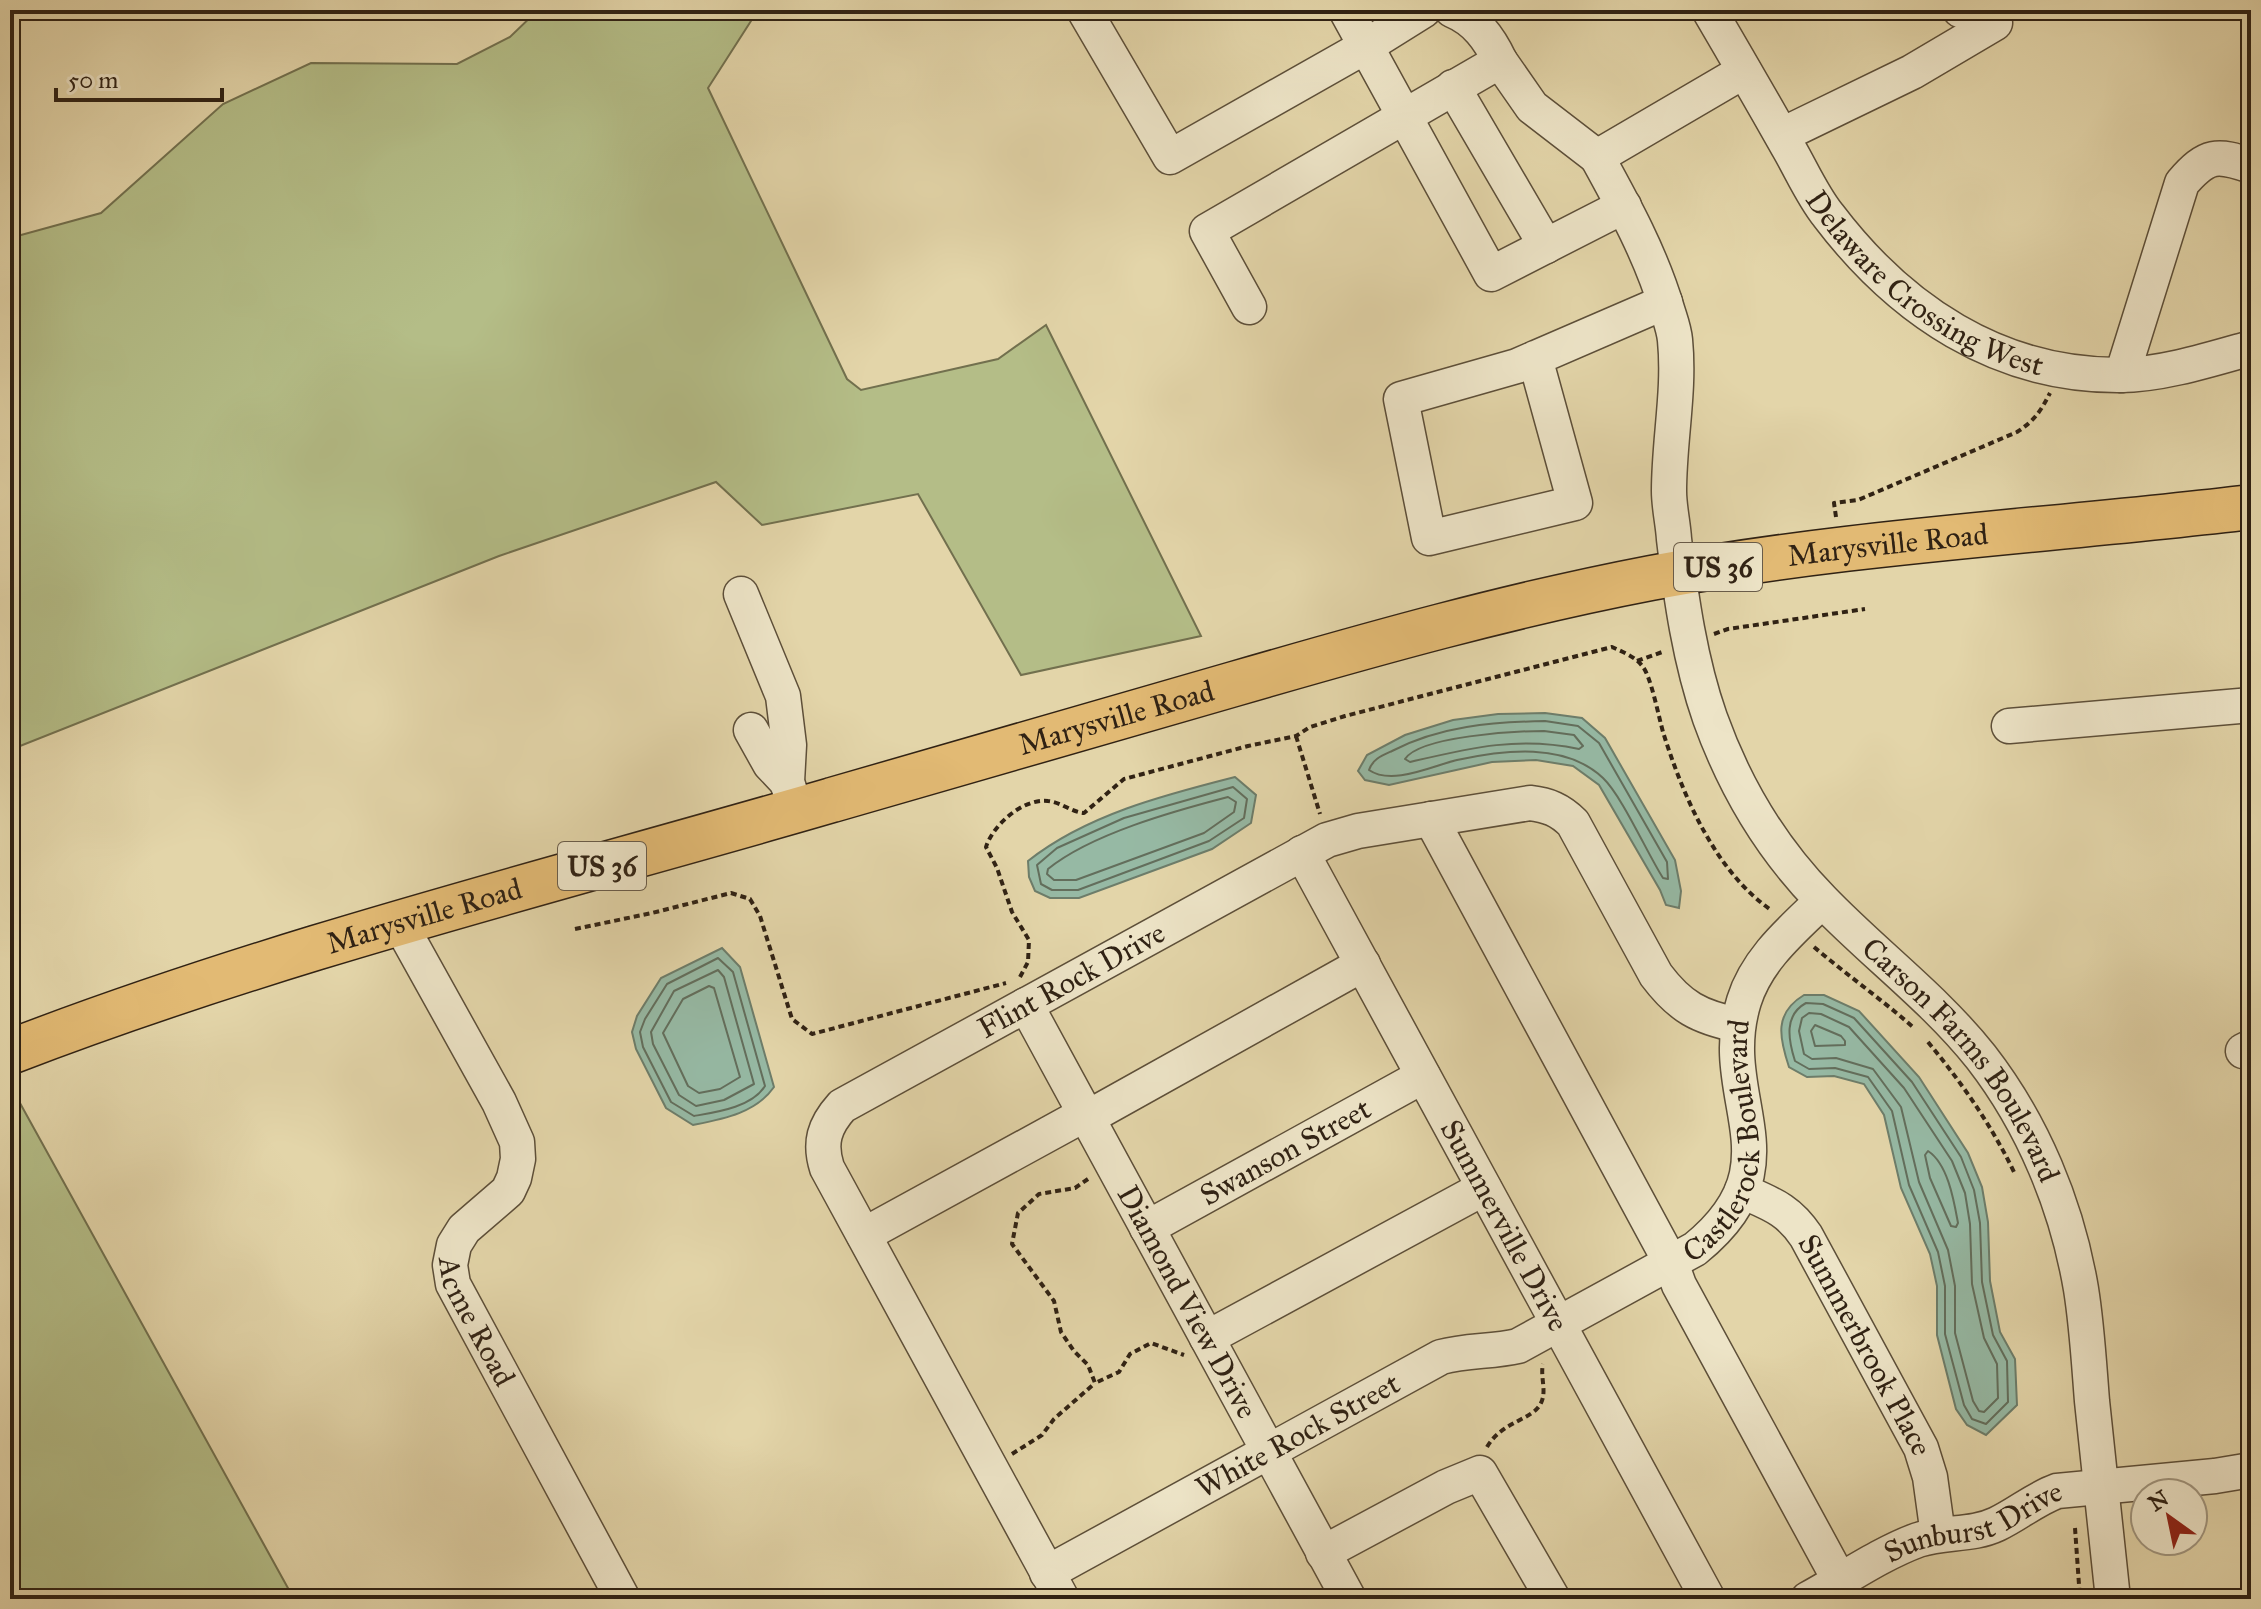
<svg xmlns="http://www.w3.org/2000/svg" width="2261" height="1609" font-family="'IM FELL Great Primer',serif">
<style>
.green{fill:#b4bd87;stroke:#72704e;stroke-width:2}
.water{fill:#96b9a4;stroke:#6d7d6a;stroke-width:2}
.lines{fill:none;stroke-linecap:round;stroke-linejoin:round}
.shore{stroke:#636e5c;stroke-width:2}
.minor-casing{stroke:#5d4f39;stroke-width:37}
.highway-casing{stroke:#302214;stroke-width:47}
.path{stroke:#302214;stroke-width:4;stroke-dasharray:6 4;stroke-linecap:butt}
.minor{stroke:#ede4c7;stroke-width:34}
.highway{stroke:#e2ba74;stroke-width:44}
.labels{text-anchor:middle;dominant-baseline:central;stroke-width:6;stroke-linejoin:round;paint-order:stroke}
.shield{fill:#ede4c7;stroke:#695c4a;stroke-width:2}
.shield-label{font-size:28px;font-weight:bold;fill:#302214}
.street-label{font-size:30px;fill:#302214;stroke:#ede4c7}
</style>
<rect width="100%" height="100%" fill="#e3d5a9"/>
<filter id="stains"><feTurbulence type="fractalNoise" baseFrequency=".0025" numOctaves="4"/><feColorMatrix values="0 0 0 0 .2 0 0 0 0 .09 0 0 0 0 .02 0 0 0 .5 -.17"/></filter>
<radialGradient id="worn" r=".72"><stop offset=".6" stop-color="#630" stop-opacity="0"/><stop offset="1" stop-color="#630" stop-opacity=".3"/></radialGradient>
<g class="green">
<polygon points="538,10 758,10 708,88 847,379 861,390 998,359 1046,325 1201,636 1021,675 918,494 762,525 716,482 499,556 10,750 10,238 101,213 223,104 311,63 457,64 510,37"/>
<polygon points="10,1085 294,1599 10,1599"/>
</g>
<g class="water">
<polygon points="1545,713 1582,718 1605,738 1675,860 1681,891 1679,908 1666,905 1660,890 1599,785 1573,766 1536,760 1492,762 1389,785 1365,780 1358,771 1367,755 1405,735 1453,720 1498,714"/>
<path d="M1235 777 1256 795 1251 823 1212 849 1079 898H1050L1035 891 1029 877 1028 861C1086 815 1164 795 1235 777Z"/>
<path d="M722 948 740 967 774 1087C756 1113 723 1119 693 1125L666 1108 636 1049 632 1032 637 1016 661 978Z"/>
<path d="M1804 995H1824L1859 1011 1919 1077 1968 1153 1982 1187 1988 1222 1990 1281 2000 1332 2015 1359 2017 1405 1986 1435 1967 1425 1956 1409 1937 1335V1286L1930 1254 1901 1188 1884 1115 1864 1084 1834 1076 1807 1077 1789 1067C1779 1037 1774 1013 1804 995Z"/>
</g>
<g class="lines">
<g class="shore">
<path d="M1545 721 1578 726 1599 743 1667 862 1668 879 1663 878C1647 853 1622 796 1603 778 1565 742 1504 750 1457 760 1432 766 1392 786 1369 770 1373 759 1381 756 1392 751 1440 726 1492 722 1545 721Z"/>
<path d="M1544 731 1574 735 1583 746 1579 749C1518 736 1470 748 1410 762L1405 759C1420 736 1516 731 1544 731Z"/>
<polygon points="1233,787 1247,799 1244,818 1209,841 1078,890 1052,890 1041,884 1037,865 1057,848 1124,818"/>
<path d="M1228 797 1236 802 1234 812 1204 833 1076 880H1054L1047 874 1048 869C1091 834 1174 811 1228 797Z"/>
<path d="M718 958 733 972 765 1086C752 1107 717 1112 694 1116L671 1102 643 1047 640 1032 645 1019 667 984Z"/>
<polygon points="718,970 724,977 754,1084 724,1100 696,1106 679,1095 653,1044 651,1032 674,991"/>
<polygon points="709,986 714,988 740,1077 720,1089 699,1093 688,1086 663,1033 683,999"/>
<path d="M1806 1003 1823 1004 1854 1018 1912 1082 1961 1157 1974 1190 1980 1223 1982 1282 1993 1335 2007 1361 2008 1402 1986 1424 1972 1419 1964 1405 1945 1334V1286L1938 1252 1909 1185 1892 1111 1868 1077 1835 1068 1809 1069 1795 1061C1788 1039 1784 1015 1806 1003Z"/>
<polygon points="1809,1013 1821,1014 1849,1027 1904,1088 1952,1161 1965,1193 1970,1224 1972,1284 1984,1338 1997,1364 1998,1398 1984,1412 1979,1411 1973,1401 1955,1333 1955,1286 1948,1250 1919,1182 1901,1107 1873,1069 1836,1058 1812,1059 1804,1054 1799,1031 1802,1018"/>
<polygon points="1815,1025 1841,1036 1845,1041 1845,1045 1815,1046 1811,1031"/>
<path d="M1928 1151C1948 1164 1954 1201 1958 1223L1956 1227 1951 1226 1930 1178 1925 1155Z"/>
</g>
<g class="minor-casing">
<g id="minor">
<polyline points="1084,10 1170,157 1368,45 1424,10"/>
<polyline points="1346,10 1491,274 1624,206"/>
<path id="s1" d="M1709 10C1736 56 1762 101 1788 147 1801 169 1812 195 1828 215 1900 310 1998 376 2120 375 2161 375 2212 359 2251 348"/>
<polyline points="1500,61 1532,107 1597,157"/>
<path id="s2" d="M1744 71 1597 157C1624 206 1651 255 1667 309 1670 319 1674 329 1675 340 1680 391 1669 440 1669 491 1669 507 1673 523 1674 539 1681 598 1690 661 1710 718 1734 785 1772 849 1822 900 1874 954 1935 999 1981 1057 2033 1124 2067 1206 2081 1289 2087 1326 2089 1364 2092 1401 2099 1467 2106 1533 2113 1599"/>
<polyline points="1453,87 1546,246"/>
<polyline points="1782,135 1912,72 1995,23 1960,10"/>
<path d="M1249 307 1207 231 1500 61C1489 38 1476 20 1452 10"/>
<polyline points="1535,358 1575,503 1429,538 1401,399 1517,366 1665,302"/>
<path d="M2122 375 2182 183C2207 154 2217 154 2251 166"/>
<polyline points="741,594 783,696 789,745 787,782 796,810"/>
<polyline points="2009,726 2251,705"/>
<polyline points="751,730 770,764 787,782"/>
<polyline points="1431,819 1671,1263 1679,1285 1840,1581"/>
<path id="s3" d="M1302 853 1708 1599"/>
<path id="s4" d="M400 924 499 1102 517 1142 518 1159 514 1178 508 1191 464 1229 454 1245 450 1265 453 1284 623 1599"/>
<path id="s5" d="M1026 1005 1349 1599"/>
<polyline points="2243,1051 2251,1047"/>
<polyline points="1087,1118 1363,964"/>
<path id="s6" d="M1742 1191C1771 1204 1788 1209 1806 1236L1921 1448 1930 1477 1938 1535"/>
<path id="s7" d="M1147 1228 1423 1076"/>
<polyline points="864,1235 1085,1114"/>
<polyline points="1207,1338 1484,1188"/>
<polyline points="1323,1553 1446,1487 1480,1473 1553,1599"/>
<path id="s8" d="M1047 1573 1441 1357C1467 1350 1492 1352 1518 1346L1695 1249C1801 1163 1713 1100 1744 1001 1757 959 1792 930 1822 901"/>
<path id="s9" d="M1062 1599 827 1168C819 1143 824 1126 842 1106L1327 840 1358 831 1530 803C1548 805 1560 810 1573 823L1656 975C1680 1007 1699 1017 1738 1025"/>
<path id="s10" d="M1808 1599C1843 1580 1880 1554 1918 1540 1944 1531 1972 1536 1997 1524 2018 1514 2035 1499 2057 1491L2215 1476 2251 1470"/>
</g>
</g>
<g class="highway-casing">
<g id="highway">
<path id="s11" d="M10 1052C277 949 557 880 832 800 966 761 1100 722 1234 684 1372 644 1510 605 1651 578 1848 541 2051 531 2251 507"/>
</g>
</g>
<g class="path">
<path d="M1836 517 1834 503 1858 500 2017 432C2034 421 2041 411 2050 393"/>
<polyline points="1714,634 1728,629 1865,609"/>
<polyline points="1637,661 1665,651"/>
<polyline points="1296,736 1320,814"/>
<polyline points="575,929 652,913 731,893 750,899 760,916 792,1019 812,1034 1006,983"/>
<path d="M1814 947C1847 975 1881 999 1913 1027"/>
<path d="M1020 977 1028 962 1029 940 1012 912 997 868 986 847C993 825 1023 798 1048 801 1061 802 1071 812 1084 813L1124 779 1248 746 1296 736 1310 727 1345 716 1612 647C1623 652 1636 657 1643 667 1651 677 1659 718 1663 732 1683 796 1715 871 1771 910"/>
<path d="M1928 1042C1962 1083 1992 1126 2015 1174"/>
<polyline points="1088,1179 1075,1188 1039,1194 1018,1213 1012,1244 1054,1301 1061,1332 1074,1351 1088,1365 1095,1383 1119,1372 1130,1354 1151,1343 1184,1355"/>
<path d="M1487 1447C1502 1421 1533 1420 1541 1403 1547 1391 1540 1377 1543 1364"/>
<polyline points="1012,1454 1042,1435 1054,1419 1095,1383"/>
<polyline points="2075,1528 2080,1599"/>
</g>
<use href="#minor" class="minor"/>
<use href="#highway" class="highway"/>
</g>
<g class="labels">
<g class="shield">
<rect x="1674" y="543" width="88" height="48" rx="6"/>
<rect x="558" y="842" width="88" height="48" rx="6"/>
</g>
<g class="shield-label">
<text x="1718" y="567">US 36</text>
<text x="602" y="866">US 36</text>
</g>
<g class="street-label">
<text stroke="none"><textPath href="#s1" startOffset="358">Delaware Crossing West</textPath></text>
<text stroke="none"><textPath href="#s11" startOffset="1948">Marysville Road</textPath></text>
<text stroke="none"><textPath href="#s11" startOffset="1156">Marysville Road</textPath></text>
<text stroke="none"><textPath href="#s11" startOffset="436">Marysville Road</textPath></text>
<text stroke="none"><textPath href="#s9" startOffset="820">Flint Rock Drive</textPath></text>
<text stroke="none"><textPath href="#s2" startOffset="1182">Carson Farms Boulevard</textPath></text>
<text stroke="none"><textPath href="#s8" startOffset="848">Castlerock Boulevard</textPath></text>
<text stroke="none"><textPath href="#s7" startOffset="158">Swanson Street</textPath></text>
<text stroke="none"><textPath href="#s3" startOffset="424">Summerville Drive</textPath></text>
<text stroke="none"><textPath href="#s5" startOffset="338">Diamond View Drive</textPath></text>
<text stroke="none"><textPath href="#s4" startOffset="458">Acme Road</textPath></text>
<text stroke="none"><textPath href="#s6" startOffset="204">Summerbrook Place</textPath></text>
<text stroke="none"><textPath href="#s8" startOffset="286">White Rock Street</textPath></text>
<text stroke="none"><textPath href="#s10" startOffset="184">Sunburst Drive</textPath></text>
</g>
</g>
<rect width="2261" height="1609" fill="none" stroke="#e3d5a9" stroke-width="40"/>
<rect x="12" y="12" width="2237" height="1585" fill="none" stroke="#302214" stroke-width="4"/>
<rect x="20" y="20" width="2221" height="1569" fill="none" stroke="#302214" stroke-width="2"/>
<g transform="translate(2169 1517) rotate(327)"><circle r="38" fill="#ede4c7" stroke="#a1967f" stroke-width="2"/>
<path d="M0-6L14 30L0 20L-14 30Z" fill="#8f2418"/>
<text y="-12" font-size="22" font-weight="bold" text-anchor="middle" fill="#302214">N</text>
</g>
<path d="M56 88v12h166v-12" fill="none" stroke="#302214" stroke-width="4"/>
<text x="68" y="88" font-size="24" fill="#302214" stroke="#ede4c7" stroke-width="6" paint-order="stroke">50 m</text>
<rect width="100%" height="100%" filter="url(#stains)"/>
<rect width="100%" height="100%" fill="url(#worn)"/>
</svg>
